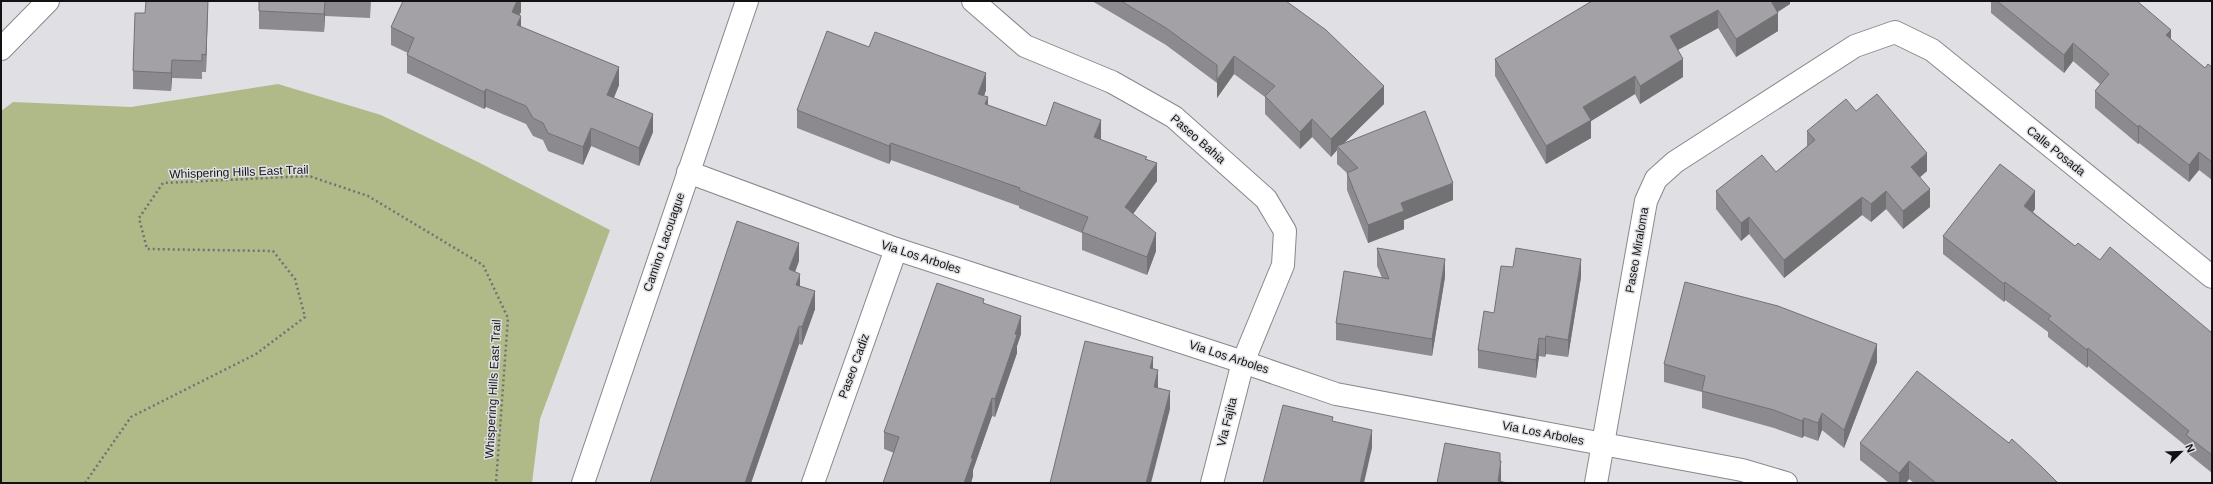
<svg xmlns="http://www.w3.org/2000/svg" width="2213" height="484" font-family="Helvetica,sans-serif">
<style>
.green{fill:#b0ba88}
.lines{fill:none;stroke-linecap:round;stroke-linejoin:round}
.minor-casing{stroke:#88888c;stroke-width:24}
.path{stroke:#717174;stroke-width:2.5;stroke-dasharray:2 3;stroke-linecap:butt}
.minor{stroke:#fff;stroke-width:22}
.wall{fill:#8c8a8e}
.shaded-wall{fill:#727174}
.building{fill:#a3a1a5;stroke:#727174}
.labels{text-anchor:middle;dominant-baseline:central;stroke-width:3;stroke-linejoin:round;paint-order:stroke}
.street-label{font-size:12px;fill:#121214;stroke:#e0e0e4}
</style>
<rect width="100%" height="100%" fill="#e0e0e4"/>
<polygon class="green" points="278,84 381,115 478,162 610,230 540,419 532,483 1,483 1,111 13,102 131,107"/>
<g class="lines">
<g class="minor-casing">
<g id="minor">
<polyline points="973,1 1025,46 1112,82 1174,117 1266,199 1285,231 1283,265 1243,362 1212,483"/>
<polyline points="1,49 48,1"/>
<polyline points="688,172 896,249 1243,362 1336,394 1742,470 1786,483"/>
<polyline points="583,483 747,1"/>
<polyline points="813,483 896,249"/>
<polyline points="1596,483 1646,201 1656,179 1675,162 1855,46 1895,32 1932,50 2212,277"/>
</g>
</g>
<polyline class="path" points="85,483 131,417 256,354 305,317 295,279 273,251 147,249 139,218 163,183 309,176 368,196 483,265 508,318 496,483"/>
<use href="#minor" class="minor"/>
</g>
<g class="wall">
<polygon points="208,1 206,72 202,72 202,79 172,78 171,91 133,89 133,71 145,13"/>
<polygon points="259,1 371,1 370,18 325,16 324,32 259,29"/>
<polygon points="521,1 521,12 519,15 521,27 619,85 614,98 653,132 639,166 591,146 583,165 548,151 543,140 533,136 526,124 486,107 484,109 407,73 407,55 408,53 391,45 391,27"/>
<polygon points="1092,1 1286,1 1384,104 1344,143 1453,200 1404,220 1404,229 1368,243 1347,190 1347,173 1337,164 1337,150 1331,157 1312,137 1300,149 1265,114 1265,97 1234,74 1217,98 1217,83 1166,45"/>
<polygon points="1592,1 1790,1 1790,4 1778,12 1778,31 1736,57 1718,28 1678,50 1683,77 1640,104 1635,94 1591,121 1591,138 1546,164 1495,76 1495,59"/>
<polygon points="1991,1 2137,1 2171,40 2205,68 2212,67 2212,180 2199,170 2189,182 2139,143 2138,144 2095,108 2095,91 2100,84 2073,61 2064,73 1991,13"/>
<polygon points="869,47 986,90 984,96 988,105 1046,126 1101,138 1100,139 1147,159 1157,181 1133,214 1156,251 1147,275 1082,250 1082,233 1019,208 1019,206 891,160 889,164 797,128 797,110"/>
<polygon points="1856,111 1927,171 1920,177 1930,207 1903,229 1886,209 1871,222 1862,215 1784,278 1749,234 1741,241 1716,209 1716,191 1776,172 1807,146 1807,131"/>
<polygon points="2035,209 2033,212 2075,246 2100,260 2212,333 2212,473 2186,452 2186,446 2154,420 2088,366 2087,368 2048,337 2048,332 2005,300 2004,302 1943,254 1943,236"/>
<polygon points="1377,248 1445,277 1432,356 1336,340 1336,323 1382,278 1377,266"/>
<polygon points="799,261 795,272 800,286 815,309 802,345 799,344 751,483 650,483"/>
<polygon points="1581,277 1568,357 1546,354 1545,357 1539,356 1536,378 1478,368 1478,350 1494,313"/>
<polygon points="984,303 1021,334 1017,346 1017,353 995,417 992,416 973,470 973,476 971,483 883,483 894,453 884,449 884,432"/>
<polygon points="1877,362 1844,448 1822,430 1818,441 1804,436 1802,438 1774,428 1702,408 1702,392 1664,382 1664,364"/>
<polygon points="1860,443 2058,483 1914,483 1909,479 1906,483 1889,483 1860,460"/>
</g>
<g class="shaded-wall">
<polygon points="208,1 206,72 206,55"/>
<polygon points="325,1 325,16 324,32 324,14"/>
<polygon points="517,1 521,1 521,12 512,29 512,12"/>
<polygon points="1770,1 1790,1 1790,4 1770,16"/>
<polygon points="1718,10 1718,28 1670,54 1670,36"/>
<polygon points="1778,13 1778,31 1736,57 1736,39"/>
<polygon points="521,16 521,34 517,25"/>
<polygon points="2171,30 2171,47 2166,35"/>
<polygon points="2073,43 2073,61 2064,73 2064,55"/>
<polygon points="1234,56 1234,74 1217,98 1217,80"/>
<polygon points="1683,59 1683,77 1640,104 1640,86"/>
<polygon points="172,60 172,78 171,91 171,73"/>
<polygon points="619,67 619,85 607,113 607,95"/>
<polygon points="986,73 986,90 978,112 978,94"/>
<polygon points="1635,76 1635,94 1591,121 1591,138 1546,164 1546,146 1583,107"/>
<polygon points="1384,86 1384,104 1339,148 1337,146 1337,150 1331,157 1331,139"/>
<polygon points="486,89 486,107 484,109 484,92"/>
<polygon points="988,97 988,115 985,104"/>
<polygon points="653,114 653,132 639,166 639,148"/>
<polygon points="1312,119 1312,137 1300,149 1300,132"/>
<polygon points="1101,120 1101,138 1094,155 1094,137"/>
<polygon points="2139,125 2139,143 2138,144 2138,127"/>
<polygon points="591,128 591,146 583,165 583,147"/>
<polygon points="891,143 891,160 889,164 889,146"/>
<polygon points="2199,152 2199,170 2189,182 2189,165"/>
<polygon points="1927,153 1927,171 1911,185 1911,167"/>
<polygon points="1157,163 1157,181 1125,225 1125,207"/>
<polygon points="1453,183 1453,200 1404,220 1404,229 1368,243 1368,225 1401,203"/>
<polygon points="1930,189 1930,207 1903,229 1903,211"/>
<polygon points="1886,191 1886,209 1871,222 1871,204"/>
<polygon points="2035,191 2035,209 2024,223 2024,206"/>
<polygon points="1862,197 1862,215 1784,278 1784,260"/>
<polygon points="1749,217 1749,234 1741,241 1741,223"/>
<polygon points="1156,233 1156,251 1147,275 1147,257"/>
<polygon points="799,243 799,261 789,287 789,269"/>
<polygon points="1445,259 1445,277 1432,356 1432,339"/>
<polygon points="1581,259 1581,277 1568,357 1568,340"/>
<polygon points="800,274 800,291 796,285"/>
<polygon points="2005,282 2005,300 2004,302 2004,284"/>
<polygon points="815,291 815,309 802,345 802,327"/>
<polygon points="1021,316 1021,334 1017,346 1017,353 995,417 995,399"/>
<polygon points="799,326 799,344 751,483 745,483"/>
<polygon points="1546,336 1546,354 1545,357 1545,339"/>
<polygon points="1539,338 1539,356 1536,378 1536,360"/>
<polygon points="1877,344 1877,362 1844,448 1844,430"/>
<polygon points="2088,348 2088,366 2087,368 2087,350"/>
<polygon points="1153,357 1153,375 1150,368"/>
<polygon points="1158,370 1158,388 1154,405 1154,387"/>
<polygon points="1170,391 1170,409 1151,483 1146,483"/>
<polygon points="992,398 992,416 973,470 973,476 971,483 964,483 971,458"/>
<polygon points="1822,413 1822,430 1818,441 1818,423"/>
<polygon points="1804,418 1804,436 1802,438 1802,421"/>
<polygon points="1372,430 1372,448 1364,483 1360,483"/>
<polygon points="1500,453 1500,468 1501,461 1501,483 1498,483"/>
<polygon points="1909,461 1909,479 1906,483 1899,483 1899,473"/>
</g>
<g class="building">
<polygon points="146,1 208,1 206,55 202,54 202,61 172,60 171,73 133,71 135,13 145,13"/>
<polygon points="259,1 325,1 324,14 259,11"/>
<polygon points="403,1 517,1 512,12 521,16 517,25 619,67 607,95 653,114 639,148 591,128 583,147 548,133 543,123 533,118 526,106 486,89 484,92 407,55 414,38 391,27"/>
<polygon points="1121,1 1286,1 1326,30 1384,86 1331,139 1312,119 1300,132 1265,96 1275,86 1234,56 1217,80 1217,65 1166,28"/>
<polygon points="1592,1 1771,1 1778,13 1736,39 1718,10 1670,36 1683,59 1640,86 1635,76 1583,107 1591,120 1546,146 1495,59"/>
<polygon points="1997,1 2137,1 2171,30 2166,35 2205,68 2208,64 2212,67 2212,162 2199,152 2189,165 2139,125 2138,127 2095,91 2109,74 2073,43 2064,55"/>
<polygon points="827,31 869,47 875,32 986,73 978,94 988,97 985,104 1046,126 1054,102 1101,120 1094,137 1147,157 1145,159 1157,163 1125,207 1156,233 1147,257 1082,232 1088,217 1019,190 1020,188 891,143 889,146 797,110"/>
<polygon points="1877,94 1927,153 1911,167 1930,189 1903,211 1886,191 1871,204 1862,197 1784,260 1749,217 1741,223 1716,191 1762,155 1776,172 1815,140 1807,131 1846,99 1856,111"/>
<polygon points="1425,111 1453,183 1401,203 1404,211 1368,225 1347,173 1358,168 1337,146"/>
<polygon points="2000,164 2035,191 2024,206 2075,246 2078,243 2100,260 2110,247 2212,333 2212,455 2186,435 2189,431 2154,402 2088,348 2087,350 2048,319 2051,316 2005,282 2004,284 1943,236"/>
<polygon points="737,221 799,243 789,269 800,274 796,285 815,291 802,327 799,326 745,483 650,483"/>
<polygon points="1377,248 1445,259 1432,339 1336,323 1344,271 1389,279"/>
<polygon points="1516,248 1581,259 1568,340 1546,336 1545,339 1539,338 1536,360 1478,350 1484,311 1494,313 1501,266 1513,267"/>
<polygon points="1685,282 1778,306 1877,344 1844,430 1822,413 1818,423 1804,418 1802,421 1774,410 1702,391 1705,376 1664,364"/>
<polygon points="937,283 984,299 983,303 1021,316 1015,334 1017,335 995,399 992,398 971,458 973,458 964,483 883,483 899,437 884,432"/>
<polygon points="1085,341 1153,357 1150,368 1158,370 1154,387 1170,391 1146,483 1050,483"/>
<polygon points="1917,371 2009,443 2012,439 2042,467 2058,483 1936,483 1909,461 1899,473 1860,443"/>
<polygon points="1283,405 1333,417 1332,421 1372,430 1360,483 1263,483"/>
<polygon points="1445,443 1500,453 1500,461 1501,461 1498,481 1508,483 1437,483"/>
</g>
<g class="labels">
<g class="street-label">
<text transform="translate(1198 139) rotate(41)">Paseo Bahia</text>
<text transform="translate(2056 151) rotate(39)">Calle Posada</text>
<text transform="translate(239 172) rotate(-2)">Whispering Hills East Trail</text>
<text transform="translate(664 242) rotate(-71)">Camino Lacouague</text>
<text transform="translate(1637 250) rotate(-80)">Paseo Miraloma</text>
<text transform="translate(921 257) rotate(18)">Via Los Arboles</text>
<text transform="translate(1229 357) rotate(18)">Via Los Arboles</text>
<text transform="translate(854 366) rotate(-70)">Paseo Cadiz</text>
<text transform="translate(493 389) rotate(-87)">Whispering Hills East Trail</text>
<text transform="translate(1227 422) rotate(-76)">Via Fajita</text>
<text transform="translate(1543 433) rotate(11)">Via Los Arboles</text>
</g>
</g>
<rect width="2213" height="484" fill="none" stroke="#121214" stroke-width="4"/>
<g transform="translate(2181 452) rotate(67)" stroke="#e0e0e4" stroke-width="3" paint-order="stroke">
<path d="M0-3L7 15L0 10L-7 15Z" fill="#121214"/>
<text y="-6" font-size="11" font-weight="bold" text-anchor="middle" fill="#121214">N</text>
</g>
</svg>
